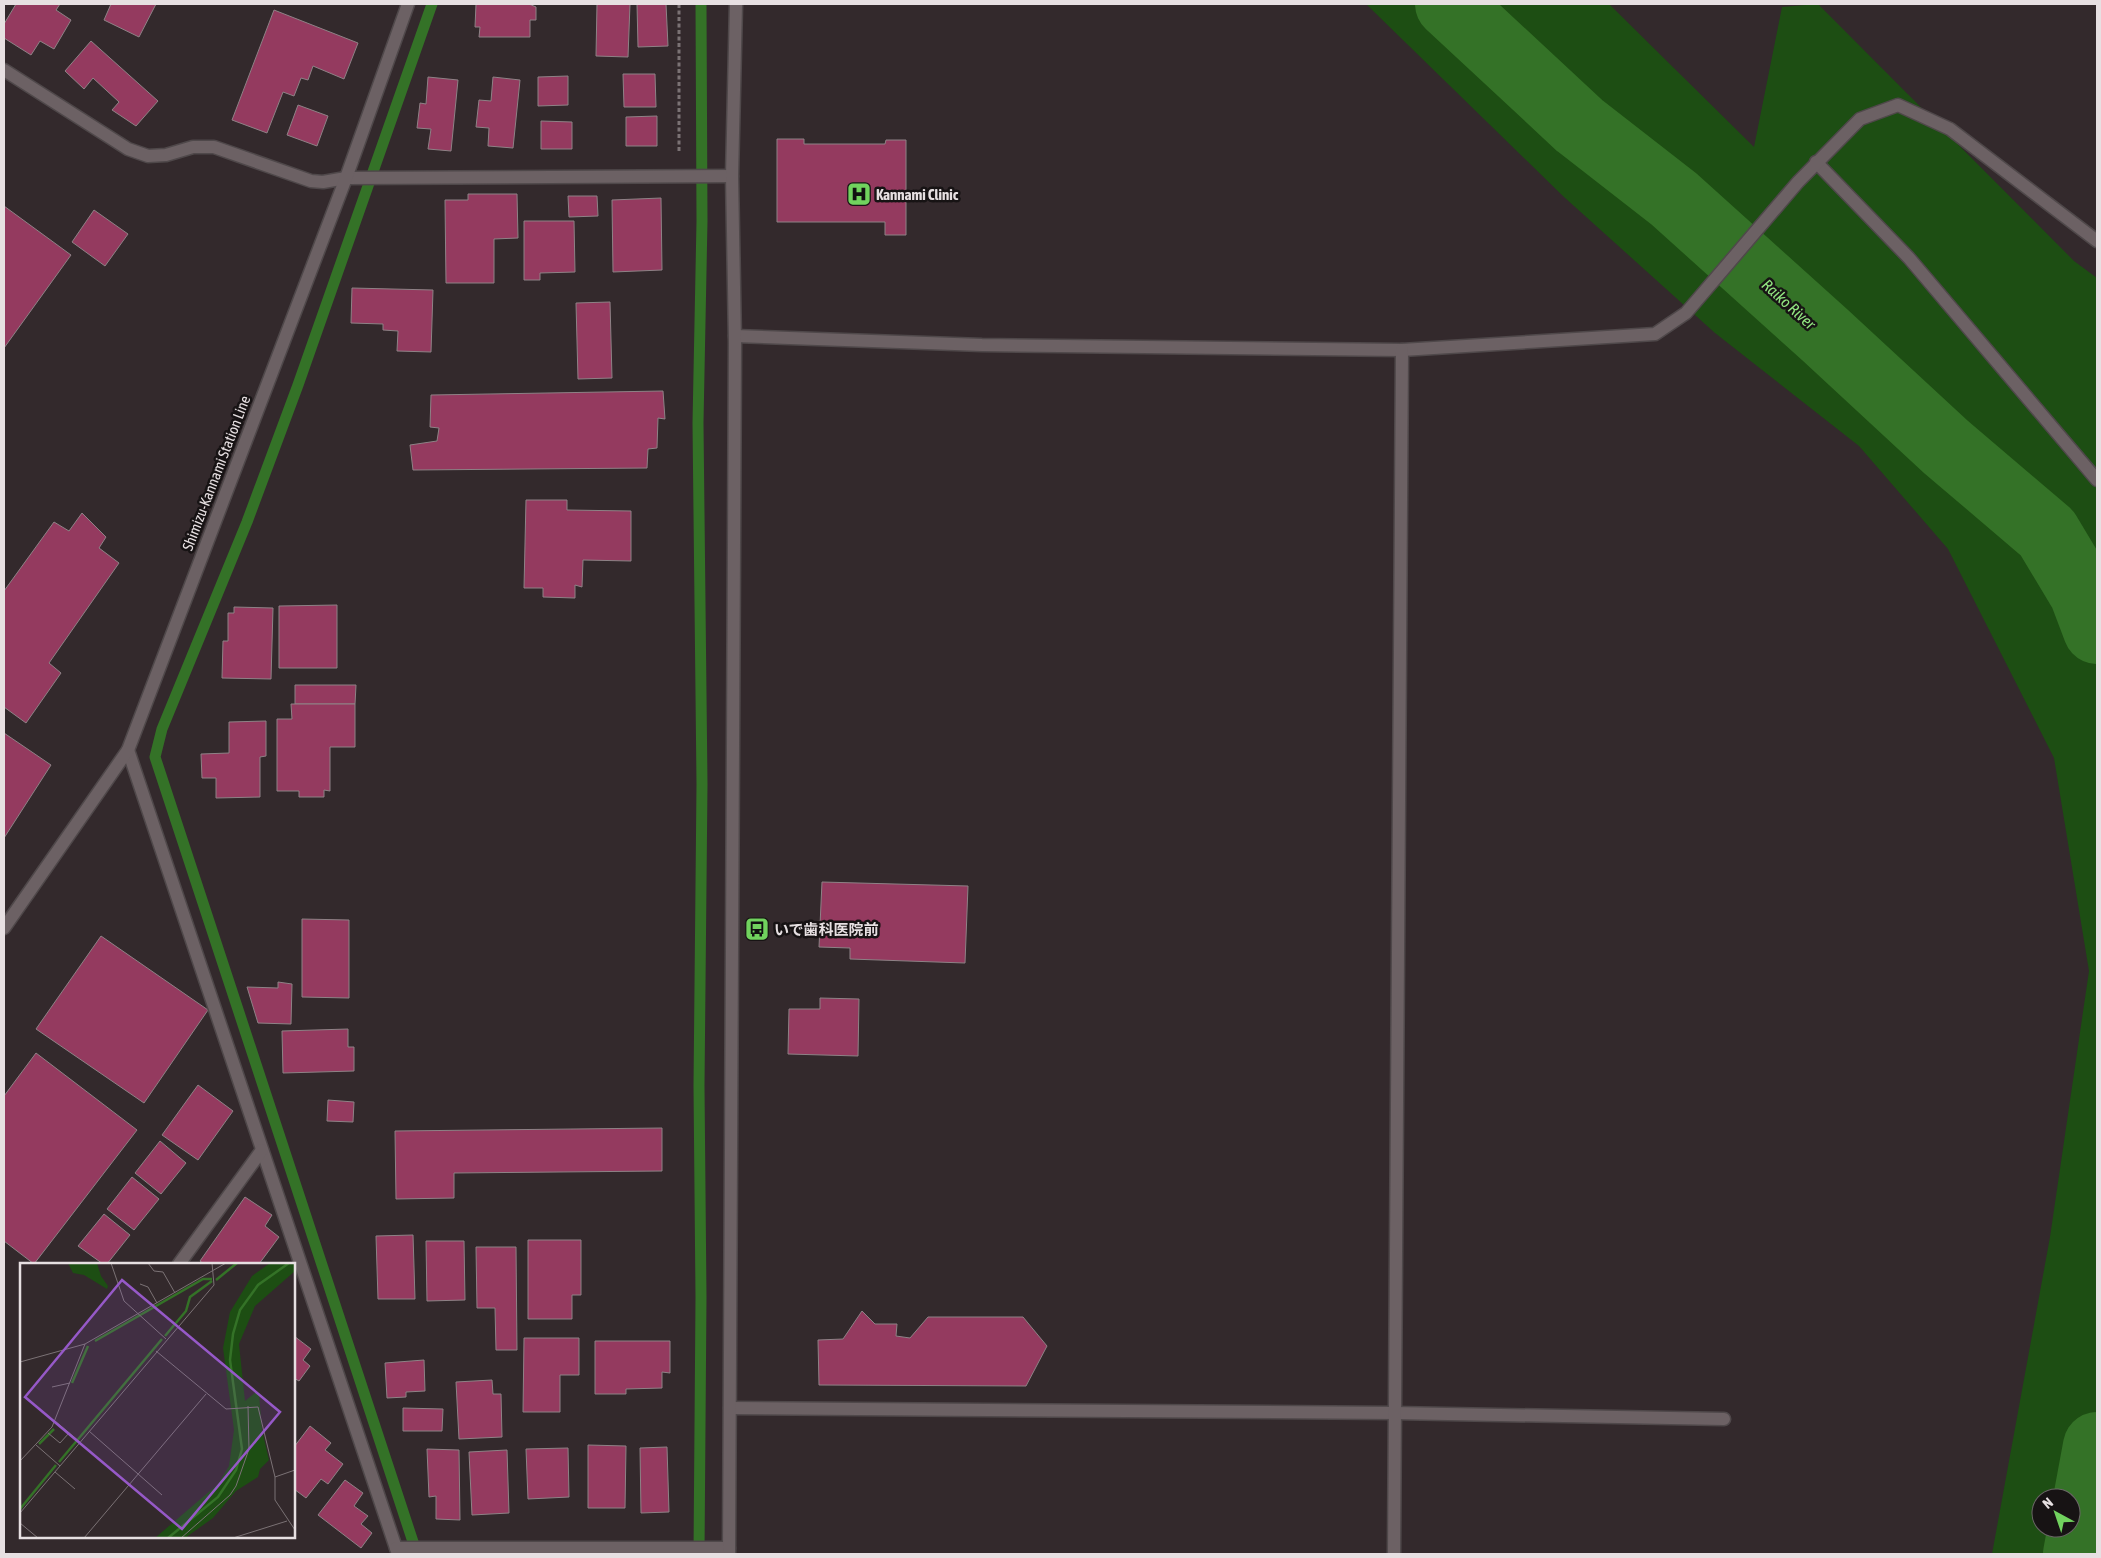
<svg xmlns="http://www.w3.org/2000/svg" width="2101" height="1558" font-family="'Asap Condensed','Noto Sans JP',sans-serif">
<style>
.green{fill:#1d4e13;fill-rule:evenodd}
.lines{fill:none;stroke-linecap:round;stroke-linejoin:round}
.stream{stroke:#347227;stroke-width:11}
.river{stroke:#347227;stroke-width:68}
.building{fill:#943a5f;stroke:#8e8286}
.lane-casing{stroke:#4f484a;stroke-width:15}
.street-casing{stroke:#4f484a;stroke-width:15}
.secondary-casing{stroke:#4f484a;stroke-width:15}
.path{stroke:#7b7274;stroke-width:3;stroke-dasharray:4 2.5;stroke-linecap:butt}
.lane{stroke:#6c6164;stroke-width:12}
.street{stroke:#6c6164;stroke-width:12}
.secondary{stroke:#6c6164;stroke-width:12}
.labels{text-anchor:middle;dominant-baseline:central;stroke-width:5;stroke-linejoin:round;paint-order:stroke}
.poi-label{font-size:15px;font-weight:bold;fill:#e7e0e2;stroke:#171314;text-anchor:start}
.street-label{font-size:15px;fill:#e7e0e2;stroke:#171314}
.water-label{font-size:16px;font-style:italic;fill:#92e681;stroke:#171314}
.inset-river{fill:none;stroke:#347227;stroke-width:2.5}
.inset-road{fill:none;stroke:#7b7275;stroke-width:1}
.view{fill:#9659c8;fill-opacity:0.15;stroke:#9659c8;stroke-width:2.5}
.inset-edge{fill:none;stroke:#e7e0e2;stroke-width:2.5}
</style>
<rect width="100%" height="100%" fill="#33292c"/>
<path class="green" d="M1366 4H1609L1754 147 1782 7 1818 4 2074 261 2097 278V1554H1992L2050 1237 2089 971 2054 758 1948 549 1859 446 1715 333 1564 197ZM2041 1498H2071V1528H2041Z"/>
<g class="lines">
<g class="stream">
<polyline points="417,1554 155,757 162,729 247,522 298,385 432,4"/>
<polyline points="699,1554 701,1297 699,1086 702,784 698,423 702,221 701,4"/>
</g>
<g class="river">
<polyline points="1449,4 1579,125 1674,199 1825,335 1946,447 2047,533 2083,593 2097,630"/>
<polyline points="2077,1554 2097,1446"/>
</g>
</g>
<g class="building">
<polygon points="16,4 60,4 56,10 71,20 54,49 40,41 31,55 4,38 4,24"/>
<polygon points="111,4 156,4 139,37 104,20"/>
<polygon points="476,4 529,4 536,7 536,20 530,20 530,37 479,37 480,27 475,27"/>
<polygon points="597,4 630,4 628,57 596,56"/>
<polygon points="637,4 666,4 668,46 638,47"/>
<polygon points="274,10 358,43 344,79 313,66 308,80 301,78 294,96 283,92 267,133 232,120"/>
<polygon points="91,41 158,101 136,126 112,110 119,102 93,78 84,89 65,71"/>
<polygon points="623,74 655,74 656,107 624,107"/>
<polygon points="568,76 568,105 538,106 538,77"/>
<polygon points="428,77 458,80 451,151 428,149 431,129 417,128 420,103 426,104"/>
<polygon points="493,77 520,80 513,148 488,146 489,128 476,127 479,100 491,101"/>
<polygon points="298,105 328,116 317,146 287,135"/>
<polygon points="657,116 657,146 626,146 626,117"/>
<polygon points="541,121 572,122 572,149 541,149"/>
<polygon points="777,139 804,139 804,144 885,144 886,140 906,140 906,235 885,235 885,222 777,222"/>
<polygon points="468,194 517,194 518,238 494,239 494,283 446,283 445,200 468,200"/>
<polygon points="568,196 597,196 598,216 569,217"/>
<polygon points="661,198 662,270 613,272 612,200"/>
<polygon points="4,206 71,255 4,348"/>
<polygon points="94,210 128,234 105,266 72,242"/>
<polygon points="524,221 574,221 575,272 540,273 540,280 524,280"/>
<polygon points="352,288 433,290 431,352 397,351 398,331 383,330 383,324 351,323"/>
<polygon points="610,302 612,378 578,379 576,303"/>
<polygon points="663,391 665,419 658,418 657,448 648,449 647,468 413,470 410,445 437,441 439,428 430,427 431,395"/>
<polygon points="526,500 567,500 567,510 631,511 631,561 583,560 582,587 575,585 575,598 543,597 543,588 524,588"/>
<polygon points="82,513 106,537 99,548 119,563 49,663 61,673 26,723 4,707 4,591 54,522 69,531"/>
<polygon points="337,605 337,668 279,668 279,606"/>
<polygon points="234,607 273,608 271,679 222,678 223,641 228,641 228,613 234,613"/>
<polygon points="295,685 356,685 355,704 295,704"/>
<polygon points="291,704 355,704 355,747 330,747 330,791 324,790 324,797 299,797 299,791 277,791 277,719 292,719"/>
<polygon points="266,721 266,756 260,757 260,797 216,798 216,778 202,778 201,754 229,753 229,722"/>
<polygon points="4,733 51,765 4,838"/>
<polygon points="822,882 968,886 965,963 850,959 850,948 819,947"/>
<polygon points="302,919 349,920 349,998 302,997"/>
<polygon points="101,936 208,1010 144,1103 36,1029"/>
<polygon points="278,982 292,984 291,1024 258,1023 247,987 278,988"/>
<polygon points="820,998 859,999 858,1056 788,1054 789,1009 820,1009"/>
<polygon points="348,1029 348,1047 354,1047 354,1071 283,1073 282,1031"/>
<polygon points="36,1053 137,1130 34,1264 4,1241 4,1096"/>
<polygon points="198,1085 233,1111 198,1160 162,1135"/>
<polygon points="328,1100 354,1102 353,1122 327,1121"/>
<polygon points="662,1128 662,1171 454,1173 454,1198 396,1199 395,1131"/>
<polygon points="160,1141 186,1163 161,1194 135,1173"/>
<polygon points="132,1177 159,1199 134,1230 107,1209"/>
<polygon points="245,1197 272,1215 265,1226 279,1237 259,1264 204,1264 200,1261"/>
<polygon points="104,1214 130,1235 107,1264 103,1264 78,1246"/>
<polygon points="413,1235 415,1299 378,1299 376,1236"/>
<polygon points="528,1240 581,1240 581,1295 572,1295 572,1319 528,1319"/>
<polygon points="426,1241 464,1241 465,1300 427,1301"/>
<polygon points="476,1247 516,1247 517,1350 496,1350 495,1308 477,1308"/>
<polygon points="862,1311 875,1324 897,1324 896,1336 910,1338 928,1317 1023,1317 1047,1346 1026,1386 819,1385 818,1340 843,1339"/>
<polygon points="294,1336 311,1349 303,1360 310,1366 299,1381 294,1378"/>
<polygon points="524,1338 579,1338 579,1375 560,1375 560,1412 523,1412"/>
<polygon points="595,1341 670,1341 670,1373 662,1372 662,1388 626,1389 626,1394 595,1394"/>
<polygon points="424,1360 425,1391 406,1392 406,1397 387,1398 385,1363"/>
<polygon points="492,1380 493,1394 501,1394 502,1437 459,1439 456,1382"/>
<polygon points="403,1408 443,1409 442,1431 403,1431"/>
<polygon points="310,1426 331,1443 325,1450 343,1464 328,1484 321,1479 306,1498 294,1489 294,1447"/>
<polygon points="588,1445 626,1446 625,1508 588,1508"/>
<polygon points="667,1447 669,1512 641,1513 640,1448"/>
<polygon points="568,1448 569,1497 528,1499 526,1449"/>
<polygon points="427,1449 459,1450 460,1520 436,1519 436,1496 429,1497"/>
<polygon points="507,1450 509,1513 472,1515 469,1452"/>
<polygon points="345,1480 363,1493 354,1506 368,1516 361,1524 372,1533 361,1548 318,1515"/>
</g>
<g class="lines">
<g class="lane-casing">
<polyline id="lane" points="730,1408 1395,1413 1724,1419"/>
</g>
<g class="street-casing">
<g id="street">
<polyline points="4,70 128,149 148,156 166,155 193,147 214,147 311,181 323,182 346,178 732,176"/>
<polyline points="1816,162 1909,258 2097,480"/>
<polyline points="735,336 982,345 1402,350 1655,334 1686,313 1798,182 1860,119 1898,105 1950,129 2097,241"/>
<polyline points="128,750 398,1554"/>
<polyline points="179,1264 262,1150"/>
<polyline points="396,1548 729,1548"/>
<polyline points="729,1554 735,342 732,176 736,4"/>
<polyline points="1394,1554 1402,350"/>
</g>
</g>
<g class="secondary-casing">
<polyline id="secondary" points="4,928 128,750 346,178 408,4"/>
</g>
<polyline class="path" points="679,151 679,4"/>
<use href="#lane" class="lane"/>
<use href="#street" class="street"/>
<use href="#secondary" class="secondary"/>
</g>
<defs>
<g id="hospital-square" transform="scale(1.25)"><rect x="-9" y="-9" width="18" height="18" rx="4" fill="#71d25e" stroke="#171314"/><path d="M-5-5h3v3.5h4V-5h3V5h-3V1.5h-4V5h-3Z" fill="#111"/></g>
<g id="bus-square" transform="scale(1.25)"><rect x="-9" y="-9" width="18" height="18" rx="4" fill="#71d25e" stroke="#171314"/><path d="M-5-6H5V4H4V6H2V4H-2V6H-4V4H-5ZM-3.5-4V0h7V-4ZM-3.5 1.2v1.5H-2V1.2ZM2 1.2v1.5H3.5V1.2Z" fill="#111"/></g>
</defs>
<g fill-rule="evenodd">
<use href="#hospital-square" x="859" y="194"/>
<use href="#bus-square" x="757" y="929"/>
</g>
<g class="labels">
<g class="poi-label">
<text x="876" y="194">Kannami Clinic</text>
<text x="774" y="929">いで歯科医院前</text>
</g>
<g class="street-label">
<text transform="translate(216 473) rotate(-69)">Shimizu-Kannami Station Line</text>
</g>
<g class="water-label">
<text transform="translate(1789 304) rotate(42)">Raiko River</text>
</g>
</g>
<g transform="translate(20 1263)">
<rect width="275" height="275" fill="#33292c"/>
<path d="M250 0H275V8L235 43 219 81 225 138 236 129 239 131 242 167 249 197 240 206 238 214 216 228 193 255 165 275H135L198 221 209 203 214 167 203 85 210 49 232 13Z" fill="#1d4e13"/>
<path d="M48 0H77L81 13 88 23 87 26 64 12 53 10Z" fill="#1d4e13"/>
<path class="inset-river" d="M196 17 217 0M145 73 166 48 170 34 192 18M75 78 183 16H192M52 120 68 83M19 181 34 166M39 199 142 76M0 246 36 202M148 275 198 234 216 207 222 186 210 97 213 71 220 47 238 22 269 0"/>
<path class="inset-road" d="M91 0 104 38 146 76M128 0 134 8 143 9 155 30M120 21 128 24 137 40M136 88 206 146 238 144 255 214V237L275 267M0 99 65 81 206 0M32 124 50 120M35 158 60 179M69 168 142 232M28 170 40 180 49 170M16 182 40 203M0 198 32 164 65 81M35 209 55 226M255 214 275 207M0 250 194 22 192 0M0 260 18 275M64 275 186 131M161 275 210 232 216 223 229 186 228 143M213 275 267 258"/>
<path class="view" d="M102 17 260 149 162 266 5 134Z"/>
<rect width="275" height="275" class="inset-edge"/>
</g>
<rect width="2101" height="1558" fill="none" stroke="#e7e0e2" stroke-width="10"/>
<g transform="translate(2056 1513) rotate(320)"><circle r="24" fill="#171314" stroke="#6a6566"/>
<path d="M0-4L9 19L0 12L-9 19Z" fill="#71d25e"/>
<text y="-8" font-size="14" font-weight="bold" text-anchor="middle" fill="#e7e0e2">N</text>
</g>
</svg>
